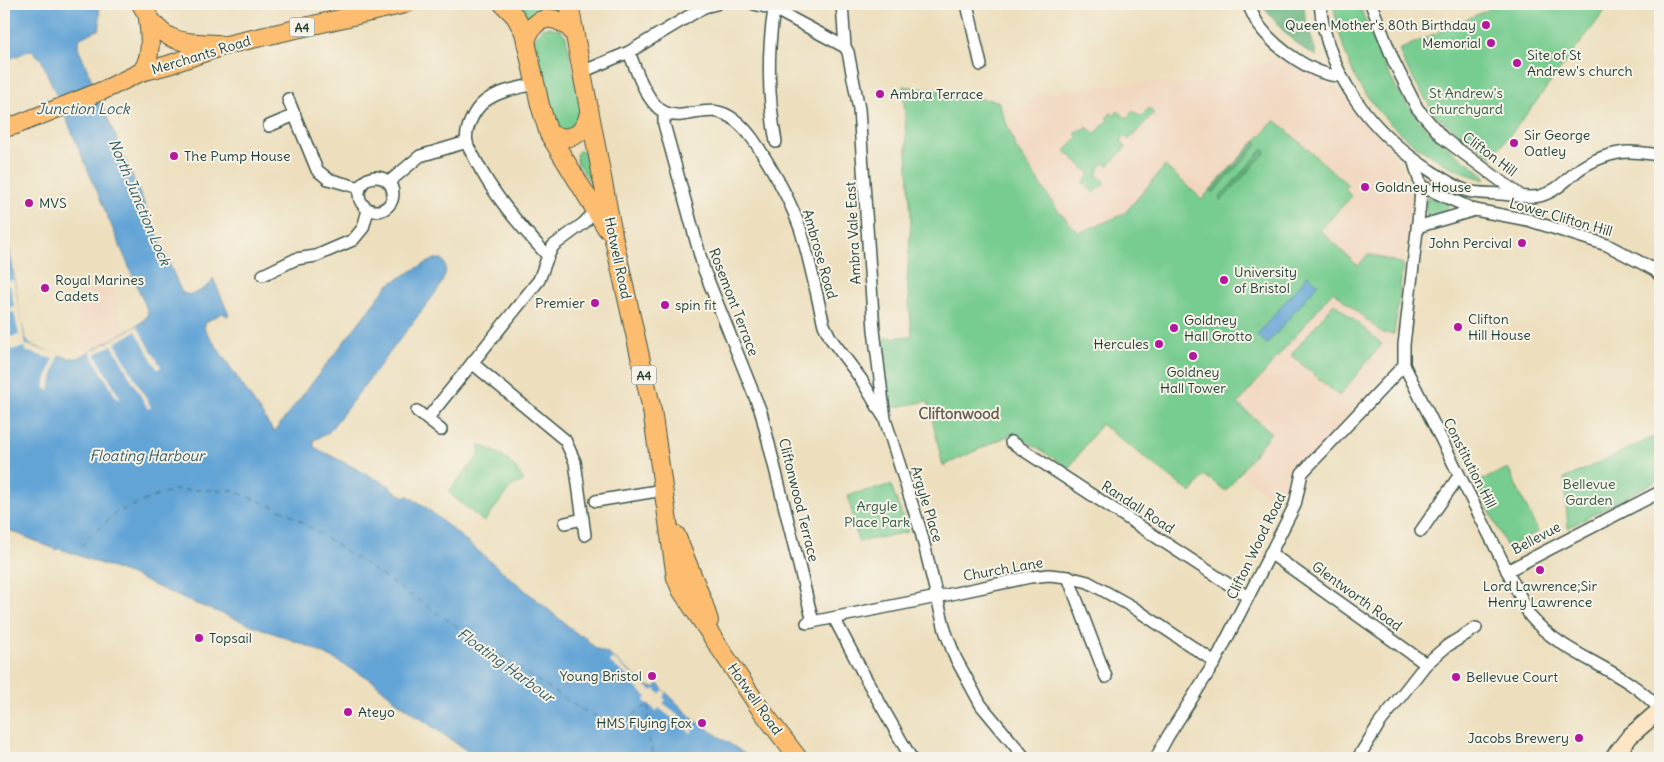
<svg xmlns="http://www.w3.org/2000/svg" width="1664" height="762" font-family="Delius,sans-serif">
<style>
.built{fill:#f1d5bd}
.green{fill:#77cc90;stroke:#4b8462}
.forest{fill:#61b07a;stroke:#407657}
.water{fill:#63a4d6;stroke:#417085}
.pier{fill:#eddfbe}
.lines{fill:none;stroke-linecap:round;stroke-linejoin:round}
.ferry{stroke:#335c65;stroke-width:1;stroke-dasharray:6 5;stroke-linecap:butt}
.minor-casing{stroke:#3e5549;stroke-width:14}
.secondary-casing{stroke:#3e5549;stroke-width:19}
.primary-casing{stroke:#3e5549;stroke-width:20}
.minor{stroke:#fff;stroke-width:11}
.secondary{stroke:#fee5c5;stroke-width:16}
.primary{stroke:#fcbd6f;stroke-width:18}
.poi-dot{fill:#b5179e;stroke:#f7f3e8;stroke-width:2}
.labels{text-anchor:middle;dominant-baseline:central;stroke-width:4;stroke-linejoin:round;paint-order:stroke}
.shield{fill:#f7f3e8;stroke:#60746a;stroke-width:1}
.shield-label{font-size:12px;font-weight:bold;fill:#1f3d34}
.poi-label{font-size:14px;fill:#1f3d34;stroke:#f7f3e8;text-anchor:start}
.street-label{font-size:14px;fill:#1f3d34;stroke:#f7f3e8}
.park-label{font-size:14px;fill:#315a46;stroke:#f7f3e8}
.water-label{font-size:15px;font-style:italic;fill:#335c65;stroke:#f7f3e8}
.neighbourhood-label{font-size:15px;font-weight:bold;fill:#686052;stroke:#f7f3e8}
</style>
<rect width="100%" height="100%" fill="#f7f3e8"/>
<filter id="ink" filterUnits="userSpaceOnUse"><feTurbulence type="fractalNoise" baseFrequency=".02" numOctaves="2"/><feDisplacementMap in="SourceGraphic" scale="10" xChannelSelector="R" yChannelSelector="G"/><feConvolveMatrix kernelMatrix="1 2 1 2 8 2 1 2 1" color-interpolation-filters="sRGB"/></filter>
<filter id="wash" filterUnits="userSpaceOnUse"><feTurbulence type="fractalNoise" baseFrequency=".0096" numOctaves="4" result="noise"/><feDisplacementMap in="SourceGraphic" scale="20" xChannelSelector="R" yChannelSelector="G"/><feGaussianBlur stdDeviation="1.12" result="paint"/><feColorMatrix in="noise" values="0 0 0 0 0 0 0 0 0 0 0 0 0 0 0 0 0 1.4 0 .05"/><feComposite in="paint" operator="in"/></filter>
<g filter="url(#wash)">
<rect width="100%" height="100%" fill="#eddfbe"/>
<g class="built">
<polygon points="1281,57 1327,80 1349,100 1380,136 1418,193 1403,264 1392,348 1385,366 1372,386 1275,504 1052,297 1010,163 1011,120 1038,94 1143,82 1194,84"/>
<polygon points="111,283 127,332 84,356 74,297"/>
</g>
<g class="green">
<polygon points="516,4 563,4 565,12 544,11 529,18"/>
<path d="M1333 4H1359C1377 51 1393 93 1428 130 1445 147 1467 161 1485 176V180C1439 166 1399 139 1370 100 1366 94 1360 88 1357 81 1345 57 1338 30 1333 4Z"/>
<polygon points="1497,4 1610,4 1526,115 1492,157 1436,116 1405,65 1399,50 1487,10"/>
<polygon points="549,27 561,30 566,37 582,113 573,129 562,131 556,127 551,119 534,40 542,28"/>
<polygon points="903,86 955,93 953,95 998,101 1016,148 1057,209 1079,233 1124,214 1165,166 1202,199 1275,120 1348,185 1345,189 1352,196 1320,230 1358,266 1368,254 1403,264 1394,334 1382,333 1333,291 1238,404 1271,432 1226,491 1204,475 1191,493 1101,424 1069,468 1014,433 943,466 928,401 891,408 884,338 912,336 907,280 911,219"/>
<polygon points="1149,108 1154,113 1129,140 1125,136 1121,142 1126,147 1108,166 1104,163 1098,170 1099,172 1097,175 1106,183 1094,193 1083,183 1090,174 1065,151 1078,137 1075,134 1080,129 1083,131 1087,127 1095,134 1108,120 1106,118 1111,113 1114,115 1118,111 1126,118 1133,111 1140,117"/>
<polygon points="579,151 584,151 586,155 600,184 594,187 577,162 576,154"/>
<polygon points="1426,197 1447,202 1449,205 1447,209 1432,217 1428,217 1426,213"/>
<polygon points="1334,303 1382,344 1339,396 1291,355"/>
<polygon points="1660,434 1660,479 1568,528 1564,479"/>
<path d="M479 445C498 450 515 464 524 481L513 485 484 522 448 492 479 455Z"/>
<polygon points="1508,468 1538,532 1507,547 1476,483"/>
<polygon points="891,485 908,532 858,542 848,495"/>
</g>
<g class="forest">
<path d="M1261 4H1304L1305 17 1317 56C1292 45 1278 25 1261 4Z"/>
<polygon points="1255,141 1258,144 1213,193 1210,190"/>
<polygon points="1263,149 1266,152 1221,201 1219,198"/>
</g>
<g class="water">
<path d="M4 4H99L100 27 98 30 80 38 78 44 79 50 181 291C190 300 202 289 211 284L213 278 229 315 226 316 225 314 222 313 206 322 204 328 274 432 388 285 415 269 435 259H442C450 270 443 280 437 291L328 433 314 440V447L390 486 391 489 405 497 408 496 423 505 580 636 583 635C590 643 596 651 607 653L647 686 654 688 658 684 693 719 751 758H477L396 701 373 681 332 658 310 647 186 600 134 576 58 548 57 550 4 528V212L19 310 25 337 30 345 68 358H78L138 325 146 318 148 312 41 59 31 50 4 61Z"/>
<polygon points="1308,275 1318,284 1267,344 1257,335"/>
</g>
<g class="pier">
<polygon points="14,280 26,346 27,345 59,354 49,390 44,388 53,359 25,351 26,347 4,351 4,338 19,335 14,312 4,314 4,310 14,307 10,285 4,286 4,282"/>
<polygon points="137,326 161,367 157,369 136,331 115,343 151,407 148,409 112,345 95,354 120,398 117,399 90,352"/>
<polygon points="612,658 652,691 654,689 660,694 663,690 666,692 663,697 666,700 663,703 685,720 683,723 693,730 691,733 659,708 657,711 644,701 647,697 632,684 634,682 610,662"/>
</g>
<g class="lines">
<g class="ferry">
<polyline points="73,554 117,512 172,490 231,490 287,512 577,707 601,719 627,719 649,704"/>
<polyline points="649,705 647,734 655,758"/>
</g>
</g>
</g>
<g filter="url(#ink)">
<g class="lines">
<g class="minor-casing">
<g id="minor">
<polyline points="754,4 774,9 845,47"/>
<polyline points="842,4 845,47 848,52 859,109 874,330 885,419 921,532 945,630 955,657 981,705 1025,758"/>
<polyline points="967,4 981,65"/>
<path d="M1248 4C1252 12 1255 21 1261 28 1277 49 1314 76 1341 76"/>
<path d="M1320 4C1327 76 1372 133 1431 171 1442 178 1456 188 1468 191 1478 194 1491 193 1502 194 1514 195 1528 199 1540 196 1555 192 1565 181 1577 171 1591 160 1613 152 1630 152 1640 152 1650 154 1660 155"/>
<polyline points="1371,4 1394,62 1417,108 1443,138 1521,196"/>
<path d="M774 9C767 54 768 98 776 142"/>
<path d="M629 52C636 70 648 106 666 113 689 122 709 99 736 121 750 132 759 148 768 163 781 184 792 206 800 228 810 260 816 293 824 325L831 339 861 379 883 416"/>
<polyline points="582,72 629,52 704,7 716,4"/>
<path d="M535 84C518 88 498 91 484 102 474 110 464 130 467 143 468 148 472 153 474 157 492 194 520 226 548 256"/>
<polyline points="288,99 317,170 328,179 360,188"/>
<polyline points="664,112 664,124 704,270 761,412 813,622"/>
<polyline points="269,126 295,115"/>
<path d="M1413 159 1421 186 1420 204 1404 345V365L1530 616C1565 658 1625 668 1660 710"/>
<circle cx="376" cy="194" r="17"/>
<polyline points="389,182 420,156 467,142"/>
<polyline points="1421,186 1475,210 1528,220 1607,245 1655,270 1660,276"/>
<polyline points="1417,227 1475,210"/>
<polyline points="263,275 296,259 316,256 353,240 363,228 368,210"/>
<polyline points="472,363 565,440 575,462 585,535"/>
<polyline points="417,411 441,430"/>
<polyline points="427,419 539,280 548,256 553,246 584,223 596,210"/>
<polyline points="1011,442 1248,597"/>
<polyline points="596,501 663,490"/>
<polyline points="565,523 583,519"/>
<polyline points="1421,531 1459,476"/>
<polyline points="1270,553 1426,664"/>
<polyline points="1507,571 1660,492"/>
<polyline points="1068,577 1106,677"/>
<polyline points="834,618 865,677 911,758"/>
<polyline points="807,623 937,597 1030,577 1049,575 1068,577 1088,582 1131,606 1215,662"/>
<polyline points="1156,758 1168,736 1215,662 1248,597 1295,505 1302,473 1404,365"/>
<polyline points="1358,758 1379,724 1426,664 1447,646 1476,628"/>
</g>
</g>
<g class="secondary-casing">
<polyline id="secondary" points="1613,758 1630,736 1660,710"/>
</g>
<g class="primary-casing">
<g id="primary">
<path d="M141 4C162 43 177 42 218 44"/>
<polyline points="503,4 515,16 524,32 540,105 549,134 607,229"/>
<polyline points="569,4 614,240 652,410 676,578 681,590 759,707 798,758"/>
<path d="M526 41C535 13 556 13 574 33"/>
<path d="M141 72C153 57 150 36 148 18"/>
<polyline points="4,128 16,125 104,90 141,72 168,65 226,45 405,4"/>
<path d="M549 134C570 142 584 136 589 113"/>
<polyline points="676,535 703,602 709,621"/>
</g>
</g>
<use href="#minor" class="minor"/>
<use href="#secondary" class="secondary"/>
<use href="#primary" class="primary"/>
</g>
</g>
<g class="poi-dot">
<circle cx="1486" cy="25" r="5"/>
<circle cx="1491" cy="43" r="5"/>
<circle cx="1517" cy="63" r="5"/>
<circle cx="880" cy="94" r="5"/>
<circle cx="1514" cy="143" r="5"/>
<circle cx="174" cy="156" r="5"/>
<circle cx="1365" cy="187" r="5"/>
<circle cx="29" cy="203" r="5"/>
<circle cx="1522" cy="243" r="5"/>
<circle cx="1224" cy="280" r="5"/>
<circle cx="45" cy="288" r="5"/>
<circle cx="595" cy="303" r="5"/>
<circle cx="665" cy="305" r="5"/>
<circle cx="1458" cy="327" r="5"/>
<circle cx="1174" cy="328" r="5"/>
<circle cx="1159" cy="344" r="5"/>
<circle cx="1193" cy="356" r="5"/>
<circle cx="1540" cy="570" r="5"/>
<circle cx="199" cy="638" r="5"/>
<circle cx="652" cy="676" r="5"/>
<circle cx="1456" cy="677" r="5"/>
<circle cx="348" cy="712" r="5"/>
<circle cx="702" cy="723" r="5"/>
<circle cx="1579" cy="738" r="5"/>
</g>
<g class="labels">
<g class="shield">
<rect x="289.5" y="17.5" width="25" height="19" rx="4"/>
<rect x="631.5" y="365.5" width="25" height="19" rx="4"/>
</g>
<g class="shield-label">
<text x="302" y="27">A4</text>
<text x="644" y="375">A4</text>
</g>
<g class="poi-label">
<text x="1476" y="25" text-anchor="end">Queen Mother's 80th Birthday</text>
<text x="1481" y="43" text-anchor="end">Memorial</text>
<text x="1527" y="55">Site of St<tspan x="1527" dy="16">Andrew's church</tspan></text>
<text x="890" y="94">Ambra Terrace</text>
<text x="1524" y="135">Sir George<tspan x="1524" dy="16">Oatley</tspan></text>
<text x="184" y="156">The Pump House</text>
<text x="1375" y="187">Goldney House</text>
<text x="39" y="203">MVS</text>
<text x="1512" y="243" text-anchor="end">John Percival</text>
<text x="1234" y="272">University<tspan x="1234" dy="16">of Bristol</tspan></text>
<text x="55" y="280">Royal Marines<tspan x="55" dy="16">Cadets</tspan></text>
<text x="585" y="303" text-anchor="end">Premier</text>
<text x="675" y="305">spin fit</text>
<text x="1468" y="319">Clifton<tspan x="1468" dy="16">Hill House</tspan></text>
<text x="1184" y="320">Goldney<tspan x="1184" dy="16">Hall Grotto</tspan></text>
<text x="1149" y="344" text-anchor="end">Hercules</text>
<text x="1193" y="372" text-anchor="middle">Goldney<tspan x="1193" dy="16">Hall Tower</tspan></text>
<text x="1540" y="586" text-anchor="middle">Lord Lawrence;Sir<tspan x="1540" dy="16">Henry Lawrence</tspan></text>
<text x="209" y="638">Topsail</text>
<text x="642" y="676" text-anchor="end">Young Bristol</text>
<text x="1466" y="677">Bellevue Court</text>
<text x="358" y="712">Ateyo</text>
<text x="692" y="723" text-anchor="end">HMS Flying Fox</text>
<text x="1569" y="738" text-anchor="end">Jacobs Brewery</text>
</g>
<g class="street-label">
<text transform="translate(201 55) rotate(-17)">Merchants Road</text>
<text transform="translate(1490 154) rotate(37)">Clifton Hill</text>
<text transform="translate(1561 217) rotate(16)">Lower Clifton Hill</text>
<text transform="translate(853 233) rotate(-93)">Ambra Vale East</text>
<text transform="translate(820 254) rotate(74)">Ambrose Road</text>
<text transform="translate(618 258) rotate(78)">Hotwell Road</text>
<text transform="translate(734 302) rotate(69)">Rosemont Terrace</text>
<text transform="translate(1470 463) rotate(63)">Constitution Hill</text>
<text transform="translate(799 500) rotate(76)">Cliftonwood Terrace</text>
<text transform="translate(927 504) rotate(73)">Argyle Place</text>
<text transform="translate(1138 507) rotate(33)">Randall Road</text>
<text transform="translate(1536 538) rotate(-28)">Bellevue</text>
<text transform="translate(1256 546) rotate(-64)">Clifton Wood Road</text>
<text transform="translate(1003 569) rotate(-10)">Church Lane</text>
<text transform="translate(1357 596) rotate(36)">Glentworth Road</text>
<text transform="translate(755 699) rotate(55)">Hotwell Road</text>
</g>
<g class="park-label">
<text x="1466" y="93">St Andrew's<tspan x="1466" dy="16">churchyard</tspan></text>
<text x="1589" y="484">Bellevue<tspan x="1589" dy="16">Garden</tspan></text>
<text x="877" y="506">Argyle<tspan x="877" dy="16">Place Park</tspan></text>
</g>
<g class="water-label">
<text x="83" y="108">Junction Lock</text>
<text transform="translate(140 202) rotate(67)">North Junction Lock</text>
<text x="147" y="455">Floating Harbour</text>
<text transform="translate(506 665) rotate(36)">Floating Harbour</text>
</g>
<g class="neighbourhood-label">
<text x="959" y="413">Cliftonwood</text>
</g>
</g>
<rect width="1664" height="762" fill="none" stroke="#f7f3e8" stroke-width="20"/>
</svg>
